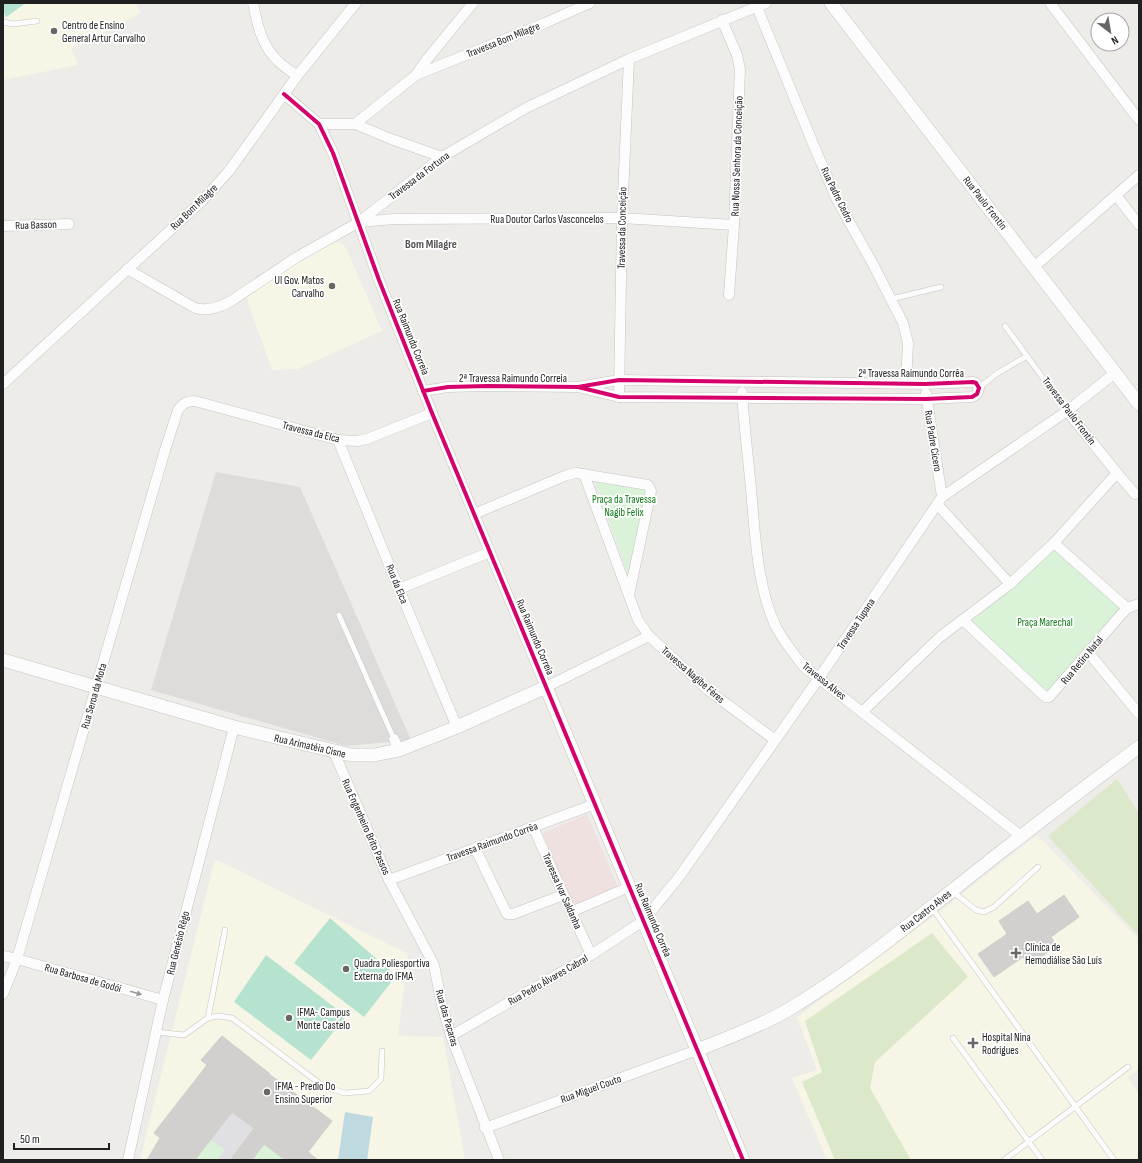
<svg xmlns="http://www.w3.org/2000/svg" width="1142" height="1163" font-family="'Sofia Sans Condensed',sans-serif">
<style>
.residential{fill:#dddcda}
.commercial{fill:#efe1df}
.education{fill:#f7f5e5}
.grass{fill:#dbe9ca}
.park{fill:#d9f2d8}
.pitch{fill:#b6e3d0}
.plaza{fill:#e0dfe3}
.water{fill:#bed9df}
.building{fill:#d2d0ce;stroke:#d1ceca}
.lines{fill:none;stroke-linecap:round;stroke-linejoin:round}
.service-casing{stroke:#c5c4c3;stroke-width:6}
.minor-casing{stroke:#c5c4c3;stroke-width:11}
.tertiary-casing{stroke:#c5c4c3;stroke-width:14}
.service{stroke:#fcfcfc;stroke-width:5}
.minor{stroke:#fcfcfc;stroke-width:10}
.tertiary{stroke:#fcfcfc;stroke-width:13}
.cycleway-casing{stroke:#fff;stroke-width:6}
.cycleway{stroke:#d6006c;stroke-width:4}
.oneway{fill:#999}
.poi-dot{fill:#686766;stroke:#fff;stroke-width:1.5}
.labels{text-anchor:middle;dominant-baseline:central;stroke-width:3.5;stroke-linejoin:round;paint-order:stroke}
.poi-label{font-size:11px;fill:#202020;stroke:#fff;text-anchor:start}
.street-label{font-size:11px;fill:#202020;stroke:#fff}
.park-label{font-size:11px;fill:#117b19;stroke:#fff}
.neighbourhood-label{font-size:12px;font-weight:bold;fill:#535353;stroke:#fff}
</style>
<rect width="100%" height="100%" fill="#eeece9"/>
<polygon class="residential" points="216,472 300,487 411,740 346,746 151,690"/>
<polygon class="commercial" points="587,814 618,887 573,906 543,833"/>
<g class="education">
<polygon points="3,3 136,3 141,13 71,49 78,65 3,80"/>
<polygon points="335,242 341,243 346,248 382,331 298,369 272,370 246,297 290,265"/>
<polygon points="1037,835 1139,939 1139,1069 1128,1077 1139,1094 1139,1160 827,1160 792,1078 817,1070 797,1017 944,908"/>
<polygon points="215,859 408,954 398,1036 443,1037 465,1160 140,1160"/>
</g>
<g class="grass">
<polygon points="1117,779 1139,813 1139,936 1048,836"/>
<polygon points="932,933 968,977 875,1062 870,1088 911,1160 835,1160 802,1082 822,1072 805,1021"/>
</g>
<g class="park">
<polygon points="595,481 649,488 629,577"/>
<polygon points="1054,548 1121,610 1048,693 970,622 1012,587"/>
<polygon points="211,1140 225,1150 217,1160 195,1160"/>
<polygon points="264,1144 282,1157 280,1160 252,1160"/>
</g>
<g class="pitch">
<polygon points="3,3 26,3 6,17 3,11"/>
<polygon points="330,918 396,976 364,1017 294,963"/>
<polygon points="266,955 346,1016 311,1060 234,1002"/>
</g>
<polygon class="plaza" points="232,1112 254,1127 229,1160 217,1160 225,1150 211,1140"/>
<polygon class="water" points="345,1112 373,1117 367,1160 338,1160"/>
<g class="building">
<polygon points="1064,895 1079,917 1051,937 1057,946 1029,965 1023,957 994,977 978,954 1007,934 999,921 1028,901 1037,914"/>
<polygon points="222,1036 269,1073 269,1074 332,1121 308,1152 318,1160 285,1160 264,1144 252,1160 230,1160 254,1128 232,1112 195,1160 147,1160 160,1138 154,1133 207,1065 201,1060"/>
</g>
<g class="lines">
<g class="service-casing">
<g id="service">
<polyline points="3,22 13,24 37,21"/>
<polyline points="891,299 941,287"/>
<polyline points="1005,326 1067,411"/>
<polyline points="979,388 996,374 1027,356"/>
<polyline points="339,615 394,739"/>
<polyline points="952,891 976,910 984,912 994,907 1038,867"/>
<polyline points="932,908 1114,1160"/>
<polyline points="208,1018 225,930"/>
<polyline points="156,1032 184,1035 208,1018 218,1016 232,1018 323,1086 345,1093 369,1091 381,1079 382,1051"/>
<polyline points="953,1038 1042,1160"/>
<polyline points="1004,1160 1128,1067"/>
</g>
</g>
<g class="minor-casing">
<g id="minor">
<path d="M253 3C257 24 262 47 279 62 284 67 291 71 297 76"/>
<polyline points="1050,3 1139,120"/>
<polyline points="757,7 814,146 837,200 874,266 903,323 908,343 906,383"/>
<polyline points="722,20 737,55 740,69 734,225 729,295"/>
<polyline points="416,75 424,63 473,3"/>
<polyline points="284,94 319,124 333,153 379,280 432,413 546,687 649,636"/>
<polyline points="319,124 355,124 391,139 442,157"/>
<polyline points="355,124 416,75 545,23 590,3"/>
<polyline points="1116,195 1139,225"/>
<polyline points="359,222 394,219 622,218 734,225"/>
<polyline points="3,226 69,224"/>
<polyline points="1034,267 1139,175"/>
<path d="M127 269 195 308C208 312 220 307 231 301L297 257 359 222 442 157 526 108 629 59 766 3"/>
<polyline points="3,384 202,201 229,171 297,76 356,3"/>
<polyline points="423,391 448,387 487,386 578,387 619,380 925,384 973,382 976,383 979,388 977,394 972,397 926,399 619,397 578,387"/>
<path d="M742 392C744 425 748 457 751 489 755 533 757 587 776 627 784 642 794 654 804 667L1021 836"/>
<polyline points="926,393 942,497"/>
<polyline points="619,397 622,218 629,59"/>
<polyline points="1067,411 1117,473 1135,494"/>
<polyline points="338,440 399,589 457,727"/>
<polyline points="584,474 638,620 649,636 708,690 775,740"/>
<polyline points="937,504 1010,584"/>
<polyline points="474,514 567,475 576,473 648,485 651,491 629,595"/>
<polyline points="1054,543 1127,608"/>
<polyline points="399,589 490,552"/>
<polyline points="963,620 1043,695 1046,697 1049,697 1127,608 1139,604"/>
<polyline points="1088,652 1139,714"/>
<polyline points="862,712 940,637 1010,584 1054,543 1117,473"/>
<polyline points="394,739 399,750"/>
<polyline points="334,752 389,880 434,965 442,1005 451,1036 499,1160"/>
<polyline points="533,827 591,955"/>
<polyline points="475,848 507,914 513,914 563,895"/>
<polyline points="389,880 595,804"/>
<polyline points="571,912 629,887"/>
<polyline points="3,956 17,959 163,1000"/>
<path d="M3 994 17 959 165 450 178 410C183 403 187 401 195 401L338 440 358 441 367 439 432 413"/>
<polyline points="451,1036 591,955 643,921 679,877 819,678 942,497 1067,411 1115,373"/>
<polyline points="485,1128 697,1050"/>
<polyline points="128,1160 163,1000 234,727"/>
</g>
</g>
<g class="tertiary-casing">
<g id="tertiary">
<polyline points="831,3 1139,404"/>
<polyline points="3,660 234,727 351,755 374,755 399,750 457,727 546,687 743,1160"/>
<path d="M697 1050C727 1038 758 1027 786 1011 854 971 916 919 978 870 1031 828 1085 787 1139 747"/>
</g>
</g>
<use href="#service" class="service"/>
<use href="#minor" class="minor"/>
<use href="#tertiary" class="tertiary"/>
<g class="cycleway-casing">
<g id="cycleway">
<polyline points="284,94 319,124 333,153 379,280 432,413 743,1160"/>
<polyline points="423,391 448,387 487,386 578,387 619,380 925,384 973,382 976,383 979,388 977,394 972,397 926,399 619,397 578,387"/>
</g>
</g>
<use href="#cycleway" class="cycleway"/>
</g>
<defs><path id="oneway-solid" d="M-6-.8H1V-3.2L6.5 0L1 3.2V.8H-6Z"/></defs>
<use class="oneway" href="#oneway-solid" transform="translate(136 993) rotate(16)"/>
<g class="poi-dot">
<circle cx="54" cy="31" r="4"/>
<circle cx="332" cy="286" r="4"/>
<path d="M1014 947h4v4h4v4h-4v4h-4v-4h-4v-4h4z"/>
<circle cx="346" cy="969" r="4"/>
<circle cx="289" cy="1018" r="4"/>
<path d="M971 1037h4v4h4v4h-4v4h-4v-4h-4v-4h4z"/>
<circle cx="267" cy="1092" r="4"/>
</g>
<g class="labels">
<g class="poi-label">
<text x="62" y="25">Centro de Ensino<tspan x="62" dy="13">General Artur Carvalho</tspan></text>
<text x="324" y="280" text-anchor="end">UI Gov. Matos<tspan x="324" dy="13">Carvalho</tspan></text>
<text x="1025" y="947">Clínica de<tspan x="1025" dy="13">Hemodiálise São Luís</tspan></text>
<text x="354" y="963">Quadra Poliesportiva<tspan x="354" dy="13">Externa do IFMA</tspan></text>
<text x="297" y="1012">IFMA- Campus<tspan x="297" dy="13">Monte Castelo</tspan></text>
<text x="982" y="1037">Hospital Nina<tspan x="982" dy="13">Rodrigues</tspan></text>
<text x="275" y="1086">IFMA - Predio Do<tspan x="275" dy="13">Ensino Superior</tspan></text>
</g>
<g class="street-label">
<text transform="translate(503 40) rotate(-22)">Travessa Bom Milagre</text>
<text transform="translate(737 156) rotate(-88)">Rua Nossa Senhora da Conceição</text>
<text transform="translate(419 176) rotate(-37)">Travessa da Fortuna</text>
<text transform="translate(837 195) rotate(64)">Rua Padre Cedro</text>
<text transform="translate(985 203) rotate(52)">Rua Paulo Frontin</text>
<text transform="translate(194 207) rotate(-44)">Rua Bom Milagre</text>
<text x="547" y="219">Rua Doutor Carlos Vasconcelos</text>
<text transform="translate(36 225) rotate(-2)">Rua Basson</text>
<text transform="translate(622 228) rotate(-89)">Travessa da Conceição</text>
<text transform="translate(411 337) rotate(68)">Rua Raimundo Correia</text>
<text x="911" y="373">2ª Travessa Raimundo Corrêa</text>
<text x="513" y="378">2ª Travessa Raimundo Correia</text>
<text transform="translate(1069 411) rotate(53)">Travessa Paulo Frontin</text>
<text transform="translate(311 432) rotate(14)">Travessa da Elca</text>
<text transform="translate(933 441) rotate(81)">Rua Padre Cícero</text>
<text transform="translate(397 584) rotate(68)">Rua da Elca</text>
<text transform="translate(856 624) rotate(-56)">Travessa Tupana</text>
<text transform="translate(535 637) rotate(67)">Rua Raimundo Correia</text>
<text transform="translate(1082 660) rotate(-50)">Rua Retiro Natal</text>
<text transform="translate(693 675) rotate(41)">Travessa Nagibe Féres</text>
<text transform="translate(824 681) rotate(39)">Travessa Alves</text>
<text transform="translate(94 696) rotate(-74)">Rua Seroa da Mota</text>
<text transform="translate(310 746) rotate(13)">Rua Arimatéia Cisne</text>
<text transform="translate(366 827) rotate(66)">Rua Engenheiro Brito Passos</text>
<text transform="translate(492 842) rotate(-20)">Travessa Raimundo Corrêa</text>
<text transform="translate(562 891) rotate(66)">Travessa Ivar Saldanha</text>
<text transform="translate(926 911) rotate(-38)">Rua Castro Alves</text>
<text transform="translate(653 920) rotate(67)">Rua Raimundo Corrêa</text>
<text transform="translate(178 943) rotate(-76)">Rua Genésio Rêgo</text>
<text transform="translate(83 978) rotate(16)">Rua Barbosa de Godói</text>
<text transform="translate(548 980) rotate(-30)">Rua Pedro Álvares Cabral</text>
<text transform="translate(447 1018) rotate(74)">Rua das Pacaras</text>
<text transform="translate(591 1089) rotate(-20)">Rua Miguel Couto</text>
</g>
<g class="park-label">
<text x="624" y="499">Praça da Travessa<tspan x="624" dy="13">Nagib Felix</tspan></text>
<text x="1045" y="622">Praça Marechal</text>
</g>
<g class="neighbourhood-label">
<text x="431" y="244">Bom Milagre</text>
</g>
</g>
<rect width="1142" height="1163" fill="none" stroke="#202020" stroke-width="8"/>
<g transform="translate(1110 32) rotate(149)"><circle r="19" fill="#ffffff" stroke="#a6a6a6"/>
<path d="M0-3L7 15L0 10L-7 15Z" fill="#686766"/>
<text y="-6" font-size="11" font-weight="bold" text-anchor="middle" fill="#202020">N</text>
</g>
<path d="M14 1143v6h95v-6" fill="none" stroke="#202020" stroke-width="2"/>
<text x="20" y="1143" font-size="12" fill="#202020" stroke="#ffffff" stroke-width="3" paint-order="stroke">50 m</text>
</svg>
